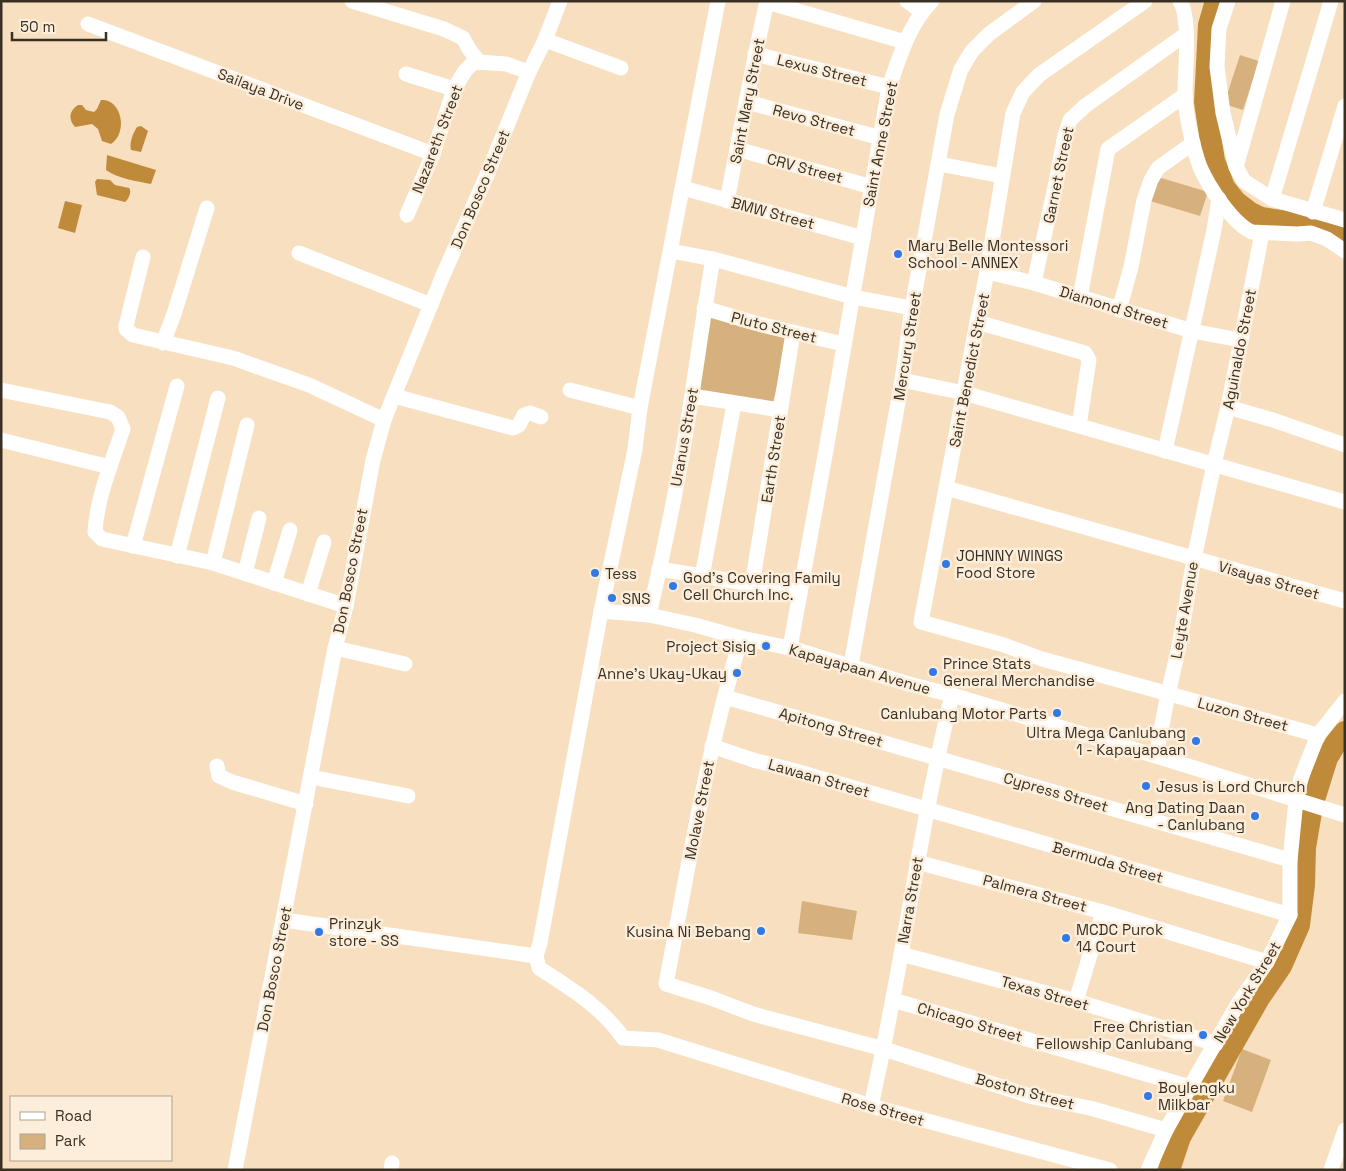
<svg xmlns="http://www.w3.org/2000/svg" width="1346" height="1171" font-family="'Space Grotesk',sans-serif">
<style>
.green{fill:#d6b17e}
.forest{fill:#d6a152}
.water{fill:#bf8b3b}
.lines{fill:none;stroke-linecap:round;stroke-linejoin:round}
.river{stroke:#bf8b3b;stroke-width:22}
.minor{stroke:#fff;stroke-width:15}
.poi-dot{fill:#3079e6;stroke:#fceeda;stroke-width:2}
.labels{text-anchor:middle;dominant-baseline:central;stroke-width:5;stroke-linejoin:round;paint-order:stroke}
.street-label{font-size:15px;fill:#393024;stroke:#fceeda}
.poi-label{font-size:15px;fill:#393024;stroke:#fceeda;text-anchor:start}
</style>
<rect width="100%" height="100%" fill="#f7dfbf"/>
<g class="green">
<polygon points="1240,55 1259,61 1243,110 1224,104"/>
<polygon points="1158,177 1208,192 1200,216 1150,201"/>
<polygon points="708,314 759,332 788,339 772,407 695,391"/>
<polygon points="802,901 857,911 852,940 798,933"/>
<polygon points="1242,1049 1271,1060 1252,1112 1223,1101"/>
</g>
<polygon class="forest" points="1345,724 1345,739 1331,757 1320,799 1311,796 1329,743"/>
<g class="water">
<path d="M101 100C121 98 129 132 111 144L102 141 98 129 92 124 75 127C68 119 69 111 78 105H82L86 110 94 112 97 109Z"/>
<path d="M141 126 148 131 141 152 131 150C129 143 133 133 137 127Z"/>
<path d="M107 155 156 170 151 184C137 181 118 179 106 170Z"/>
<path d="M97 179 110 180 115 185 129 188C132 191 129 199 125 202L97 195 95 182Z"/>
<polygon points="65,201 82,205 75,233 58,228"/>
</g>
<g class="lines">
<g class="river">
<polyline points="1216,1 1209,25 1205,102 1214,161 1224,187 1236,202 1249,212 1261,218 1314,226 1345,240"/>
<polyline points="1169,1170 1180,1137 1259,998 1281,966 1299,925 1304,885 1305,848 1312,806 1327,758 1336,743 1345,732"/>
</g>
<g class="minor">
<polyline points="352,1 444,29 463,38 469,49 479,62"/>
<path d="M718 1 640 408 635 449 601 611 540 943 536 956 539 968C570 988 602 1007 623 1038L658 1040 871 1106 1110 1170"/>
<polyline points="907,1 922,12"/>
<polyline points="1145,1 1039,75 1023,92 1013,113 987,272 977,322 921,622 1004,645 1042,659 1318,735"/>
<path d="M1180 1C1191 19 1185 70 1185 92 1185 113 1193 148 1200 167 1208 186 1233 224 1252 232L1297 234 1311 233 1327 239 1345 251"/>
<polyline points="1228,1 1219,29 1217,67 1223,113 1236,167 1244,181 1272,199 1345,220"/>
<polyline points="767,2 905,42"/>
<polyline points="88,24 433,154"/>
<polyline points="545,40 621,68"/>
<polyline points="755,54 889,87"/>
<polyline points="406,74 454,89"/>
<polyline points="747,102 881,138"/>
<polyline points="737,149 872,187"/>
<polyline points="939,164 1002,176"/>
<polyline points="1236,167 1283,1"/>
<polyline points="683,188 863,238"/>
<polyline points="1272,199 1331,1"/>
<path d="M727 201C740 134 752 67 767 1"/>
<polyline points="1313,212 1345,106"/>
<polyline points="407,215 433,154 454,89 465,71 473,63 479,62 506,64 529,72"/>
<polyline points="671,251 713,259 853,297 912,308"/>
<polyline points="299,253 431,305"/>
<polyline points="143,257 126,326 126,329 133,335 233,358 309,385 384,420"/>
<polyline points="987,272 1034,283 1192,331 1240,340"/>
<polyline points="1034,283 1056,182 1065,135 1070,120 1085,106 1186,34"/>
<polyline points="1080,297 1108,149 1185,95"/>
<polyline points="704,308 755,323 843,344"/>
<polyline points="1119,310 1131,267 1144,200 1151,180 1158,168 1193,143"/>
<polyline points="977,322 1085,353 1089,360 1079,426"/>
<polyline points="163,343 174,314 207,208"/>
<polyline points="902,380 964,393 1345,502"/>
<path d="M1 390 110 412 118 417 123 429C112 462 97 497 95 532L102 539 213 563 346 606"/>
<polyline points="570,390 640,408"/>
<polyline points="394,396 513,428 519,425 524,415 530,413 541,417"/>
<polyline points="692,396 780,410"/>
<polyline points="1228,407 1273,420 1345,445"/>
<polyline points="1,440 110,467"/>
<polyline points="1165,451 1214,230 1219,199"/>
<polyline points="946,488 1345,601"/>
<polyline points="133,546 177,386"/>
<polyline points="177,556 218,398"/>
<polyline points="213,563 247,425"/>
<polyline points="659,569 800,592"/>
<polyline points="245,573 259,518"/>
<polyline points="702,577 734,404"/>
<polyline points="274,583 290,530"/>
<polyline points="752,585 793,333"/>
<polyline points="308,594 324,542"/>
<polyline points="601,611 649,615 695,625 741,638 790,648 909,684 952,695 1156,756 1345,815"/>
<path d="M649 615C666 542 681 468 692 394 699 349 705 304 713 259"/>
<path d="M741 638C707 751 688 868 666 984L711 998 753 1014 884 1049 1033 1097 1090 1108 1166 1130"/>
<polyline points="335,648 405,664"/>
<path d="M790 648 826 450 889 87C900 56 909 24 932 1"/>
<polyline points="851,665 902,380 912,308 947,114 961,69 972,51 989,34 1034,1"/>
<polyline points="725,697 1290,860"/>
<polyline points="712,746 753,760 796,771 1290,915"/>
<polyline points="1156,756 1168,694 1179,646 1194,559 1214,464 1228,407 1262,233"/>
<polyline points="217,766 219,776 232,782 306,804"/>
<polyline points="311,777 408,796"/>
<polyline points="917,862 1103,912 1267,962"/>
<polyline points="284,920 536,956"/>
<polyline points="901,954 1076,1001 1216,1044"/>
<polyline points="893,1000 1190,1087"/>
<polyline points="1076,1001 1103,912"/>
<path d="M871 1106C902 970 919 831 952 695"/>
<polyline points="235,1170 335,648 346,606 373,460 384,420 441,280 489,170 529,72 545,40 560,1"/>
<polyline points="391,1170 392,1163"/>
<polyline points="1148,1170 1166,1130 1190,1087 1239,1002 1267,962 1290,915 1290,860 1296,800 1301,778 1318,735 1345,701"/>
<polyline points="1331,1170 1345,1130"/>
</g>
</g>
<g class="poi-dot">
<circle cx="898" cy="254" r="5"/>
<circle cx="946" cy="564" r="5"/>
<circle cx="595" cy="573" r="5"/>
<circle cx="673" cy="586" r="5"/>
<circle cx="612" cy="598" r="5"/>
<circle cx="766" cy="646" r="5"/>
<circle cx="933" cy="672" r="5"/>
<circle cx="737" cy="673" r="5"/>
<circle cx="1057" cy="713" r="5"/>
<circle cx="1196" cy="741" r="5"/>
<circle cx="1146" cy="786" r="5"/>
<circle cx="1255" cy="816" r="5"/>
<circle cx="761" cy="931" r="5"/>
<circle cx="319" cy="932" r="5"/>
<circle cx="1066" cy="938" r="5"/>
<circle cx="1203" cy="1035" r="5"/>
<circle cx="1148" cy="1096" r="5"/>
</g>
<g class="labels">
<g class="street-label">
<text transform="translate(822 70) rotate(14)">Lexus Street</text>
<text transform="translate(261 89) rotate(21)">Sailaya Drive</text>
<text transform="translate(747 101) rotate(-79)">Saint Mary Street</text>
<text transform="translate(814 120) rotate(15)">Revo Street</text>
<text transform="translate(437 139) rotate(-69)">Nazareth Street</text>
<text transform="translate(880 144) rotate(-79)">Saint Anne Street</text>
<text transform="translate(805 168) rotate(15)">CRV Street</text>
<text transform="translate(1058 175) rotate(-78)">Garnet Street</text>
<text transform="translate(480 189) rotate(-67)">Don Bosco Street</text>
<text transform="translate(773 213) rotate(15)">BMW Street</text>
<text transform="translate(1114 307) rotate(17)">Diamond Street</text>
<text transform="translate(774 327) rotate(14)">Pluto Street</text>
<text transform="translate(907 346) rotate(-81)">Mercury Street</text>
<text transform="translate(1239 349) rotate(-79)">Aguinaldo Street</text>
<text transform="translate(969 370) rotate(-79)">Saint Benedict Street</text>
<text transform="translate(684 437) rotate(-80)">Uranus Street</text>
<text transform="translate(773 459) rotate(-81)">Earth Street</text>
<text transform="translate(350 571) rotate(-79)">Don Bosco Street</text>
<text transform="translate(1269 580) rotate(16)">Visayas Street</text>
<text transform="translate(1184 610) rotate(-80)">Leyte Avenue</text>
<text transform="translate(860 669) rotate(16)">Kapayapaan Avenue</text>
<text transform="translate(1243 714) rotate(15)">Luzon Street</text>
<text transform="translate(831 727) rotate(16)">Apitong Street</text>
<text transform="translate(819 778) rotate(16)">Lawaan Street</text>
<text transform="translate(1056 792) rotate(16)">Cypress Street</text>
<text transform="translate(699 810) rotate(-79)">Molave Street</text>
<text transform="translate(1108 862) rotate(16)">Bermuda Street</text>
<text transform="translate(1035 893) rotate(15)">Palmera Street</text>
<text transform="translate(910 900) rotate(-80)">Narra Street</text>
<text transform="translate(274 969) rotate(-79)">Don Bosco Street</text>
<text transform="translate(1247 992) rotate(-59)">New York Street</text>
<text transform="translate(1045 993) rotate(16)">Texas Street</text>
<text transform="translate(970 1022) rotate(16)">Chicago Street</text>
<text transform="translate(1025 1091) rotate(15)">Boston Street</text>
<text transform="translate(883 1109) rotate(16)">Rose Street</text>
</g>
<g class="poi-label">
<text x="908" y="245">Mary Belle Montessori<tspan x="908" dy="17">School - ANNEX</tspan></text>
<text x="956" y="555">JOHNNY WINGS<tspan x="956" dy="17">Food Store</tspan></text>
<text x="605" y="573">Tess</text>
<text x="683" y="577">God's Covering Family<tspan x="683" dy="17">Cell Church Inc.</tspan></text>
<text x="622" y="598">SNS</text>
<text x="756" y="646" text-anchor="end">Project Sisig</text>
<text x="943" y="663">Prince Stats<tspan x="943" dy="17">General Merchandise</tspan></text>
<text x="727" y="673" text-anchor="end">Anne's Ukay-Ukay</text>
<text x="1047" y="713" text-anchor="end">Canlubang Motor Parts</text>
<text x="1186" y="732" text-anchor="end">Ultra Mega Canlubang<tspan x="1186" dy="17">1 - Kapayapaan</tspan></text>
<text x="1156" y="786">Jesus is Lord Church</text>
<text x="1245" y="807" text-anchor="end">Ang Dating Daan<tspan x="1245" dy="17">- Canlubang</tspan></text>
<text x="329" y="923">Prinzyk<tspan x="329" dy="17">store - SS</tspan></text>
<text x="1076" y="929">MCDC Purok<tspan x="1076" dy="17">14 Court</tspan></text>
<text x="751" y="931" text-anchor="end">Kusina Ni Bebang</text>
<text x="1193" y="1026" text-anchor="end">Free Christian<tspan x="1193" dy="17">Fellowship Canlubang</tspan></text>
<text x="1158" y="1087">Boylengku<tspan x="1158" dy="17">Milkbar</tspan></text>
</g>
</g>
<rect width="1346" height="1171" fill="none" stroke="#393024" stroke-width="5"/>
<rect x="10" y="1096" width="162" height="65" fill="#fceeda" stroke="#aea291"/>
<rect x="20" y="1112" width="25" height="8" fill="#ffffff" stroke="#aea291"/>
<text x="55" y="1121" font-size="15" fill="#393024">Road</text>
<rect x="20" y="1134" width="25" height="15" fill="#d6b17e" stroke="#aea291"/>
<text x="55" y="1146" font-size="15" fill="#393024">Park</text>
<path d="M12 32v8h94v-8" fill="none" stroke="#393024" stroke-width="2.5"/>
<text x="20" y="32" font-size="15" fill="#393024" stroke="#fceeda" stroke-width="4" paint-order="stroke">50 m</text>
</svg>
